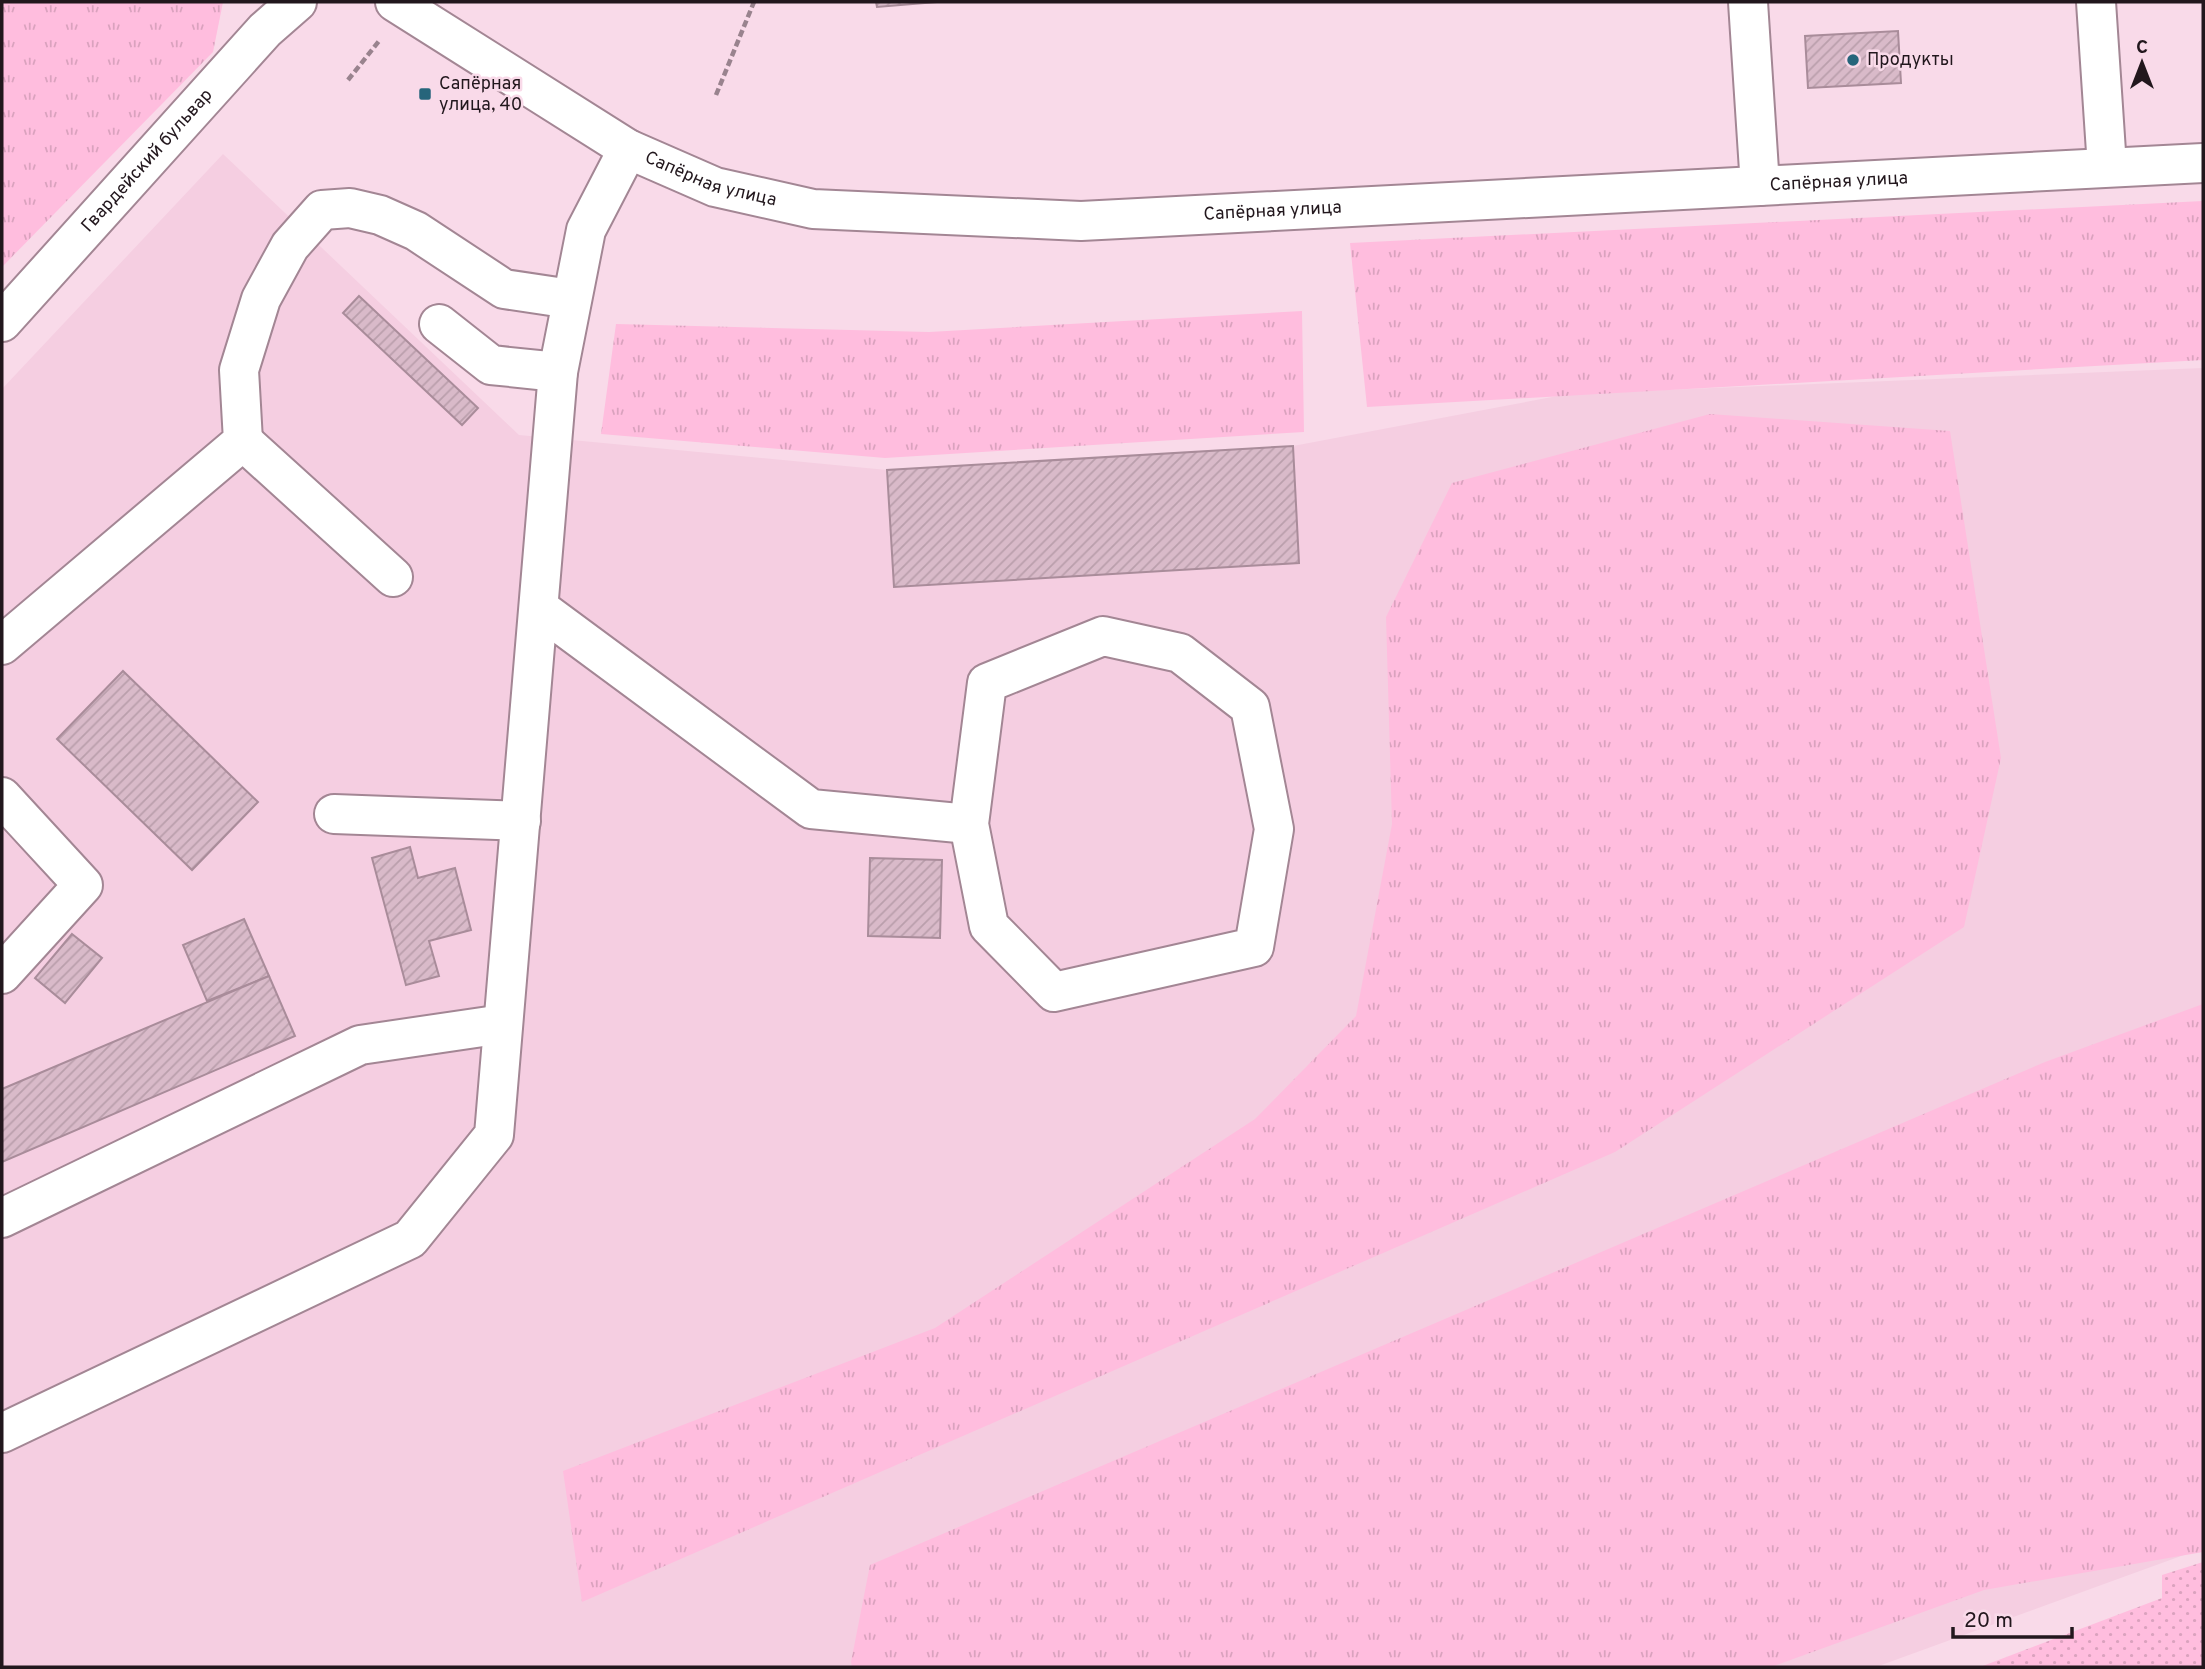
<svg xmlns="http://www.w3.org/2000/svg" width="2205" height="1669" font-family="Overpass,sans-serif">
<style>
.built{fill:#f5cee1}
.grass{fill:url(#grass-tufts)}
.park{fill:url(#park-dots)}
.building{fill:url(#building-hatch);stroke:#a98c9a;stroke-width:2}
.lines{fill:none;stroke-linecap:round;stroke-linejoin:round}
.minor-casing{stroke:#a38694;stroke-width:42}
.path{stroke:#99838e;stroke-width:4.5;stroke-dasharray:7 3.5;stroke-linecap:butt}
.minor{stroke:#fff;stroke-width:38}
.poi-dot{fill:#26657b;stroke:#f9dae9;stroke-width:2.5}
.labels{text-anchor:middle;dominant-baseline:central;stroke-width:5;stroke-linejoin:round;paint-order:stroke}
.poi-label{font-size:18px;fill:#22171d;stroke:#f9dae9;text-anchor:start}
.street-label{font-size:18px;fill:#22171d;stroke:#f9dae9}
</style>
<defs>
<pattern id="grass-tufts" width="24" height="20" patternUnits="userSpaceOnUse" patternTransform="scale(1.75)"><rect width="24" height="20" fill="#ffbdde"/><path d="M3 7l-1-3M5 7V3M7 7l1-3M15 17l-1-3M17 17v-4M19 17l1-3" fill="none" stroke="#daa2be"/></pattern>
<pattern id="park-dots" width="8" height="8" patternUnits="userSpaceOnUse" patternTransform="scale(1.75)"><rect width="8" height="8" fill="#ffbdde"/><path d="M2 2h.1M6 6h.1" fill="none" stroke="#daa2be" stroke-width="1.8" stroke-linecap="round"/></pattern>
<pattern id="building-hatch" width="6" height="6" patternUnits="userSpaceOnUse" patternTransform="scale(1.75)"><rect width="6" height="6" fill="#d9bac9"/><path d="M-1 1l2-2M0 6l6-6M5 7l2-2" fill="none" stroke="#ba9fac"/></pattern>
</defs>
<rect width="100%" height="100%" fill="#f9dae9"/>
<polygon class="built" points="223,154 519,435 887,470 1293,446 1568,394 2203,368 2203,1548 1876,1667 2,1667 2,389"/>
<g class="grass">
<polygon points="2,2 223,2 213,52 2,267"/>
<polygon points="2203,201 2203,360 1367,407 1350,243"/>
<polygon points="1302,311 1304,432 885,458 601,434 616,324 929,332"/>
<polygon points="1710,414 1950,431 2001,758 1964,927 1615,1152 582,1602 563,1471 935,1328 1255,1119 1356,1016 1392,824 1386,617 1452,483"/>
<polygon points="2203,1004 2203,1552 1984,1590 1771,1667 852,1667 851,1662 870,1565 2045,1062"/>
</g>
<polygon class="park" points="2203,1562 2203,1667 1980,1667 2162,1598 2162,1575"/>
<g class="building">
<polygon points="876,2 937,2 877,7"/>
<polygon points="1898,31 1901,83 1808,88 1805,36"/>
<polygon points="359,296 478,408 462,425 343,313"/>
<polygon points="1293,446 1299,563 894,587 887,470"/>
<polygon points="123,671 258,802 192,870 57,739"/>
<polygon points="410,847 418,878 455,868 471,930 429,941 439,976 406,985 372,858"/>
<polygon points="870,858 942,860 940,938 868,936"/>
<polygon points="244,919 269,976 207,1001 183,945"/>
<polygon points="72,934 102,958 65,1003 35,978"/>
<polygon points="269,976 295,1036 2,1162 2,1089"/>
</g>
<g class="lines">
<g class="minor-casing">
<g id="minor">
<path id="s1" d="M395 2 628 149 715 187 813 209 1081 221 2203 163"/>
<polyline points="1748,2 1760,186"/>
<polyline points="2096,2 2107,167"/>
<path id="s2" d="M2 322 265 30 297 2"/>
<polyline points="439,324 491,365 558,372"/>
<polyline points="243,441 393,577"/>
<polyline points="539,608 811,809 969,824"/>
<polygon points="1103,636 1180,653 1250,707 1274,829 1254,947 1054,992 989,926 969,824 987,683"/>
<polyline points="2,645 243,441 239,370 261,299 290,246 322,210 350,208 380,215 416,231 504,289 571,299"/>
<polyline points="2,797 83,885 2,974"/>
<polyline points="334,814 521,821"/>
<polyline points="2,1218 360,1045 503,1024"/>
<polyline points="2,1433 410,1239 494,1135 558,372 586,230 628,149"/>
</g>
</g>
<g class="path">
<polyline points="348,80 379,41"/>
<polyline points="716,95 754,2"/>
</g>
<use href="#minor" class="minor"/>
</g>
<g class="poi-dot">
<circle cx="1853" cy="60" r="7"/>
<rect x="418" y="87" width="14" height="14" rx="3.5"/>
</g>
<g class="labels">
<g class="poi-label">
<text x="1867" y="60">Продукты</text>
<text x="439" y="84">Сапёрная<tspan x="439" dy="21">улица, 40</tspan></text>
</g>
<g class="street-label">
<text stroke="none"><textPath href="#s2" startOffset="217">Гвардейский бульвар</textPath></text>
<text stroke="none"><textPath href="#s1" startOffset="364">Сапёрная улица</textPath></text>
<text stroke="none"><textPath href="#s1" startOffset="1498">Сапёрная улица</textPath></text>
<text stroke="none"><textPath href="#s1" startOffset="931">Сапёрная улица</textPath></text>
</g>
</g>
<rect width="2205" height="1669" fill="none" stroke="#22171d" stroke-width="7"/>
<g transform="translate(2142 63)" stroke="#f9dae9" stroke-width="5" paint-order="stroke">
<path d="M0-5L12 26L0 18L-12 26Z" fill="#22171d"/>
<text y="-10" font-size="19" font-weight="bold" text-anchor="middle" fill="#22171d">С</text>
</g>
<path d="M1953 1627v10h119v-10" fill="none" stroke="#22171d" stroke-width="3.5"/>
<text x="1964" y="1627" font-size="21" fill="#22171d" stroke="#f9dae9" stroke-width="5" paint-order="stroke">20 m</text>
</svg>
